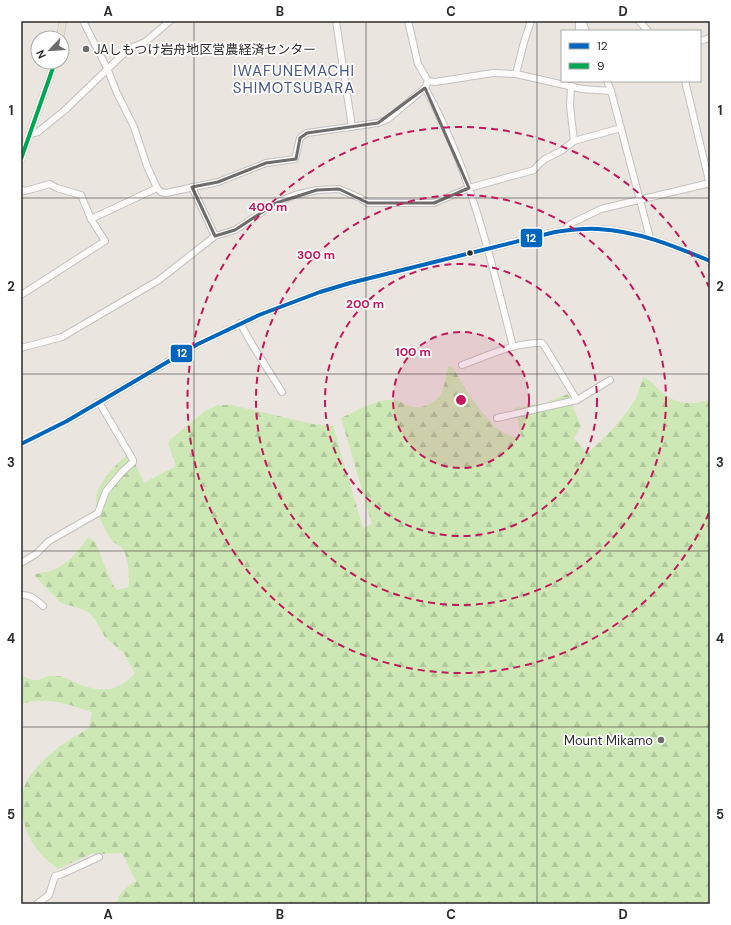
<svg xmlns="http://www.w3.org/2000/svg" width="731" height="925" font-family="'DM Sans','Noto Sans JP',sans-serif">
<style>
.forest{fill:url(#forest-firs)}
.lines{fill:none;stroke-linecap:round;stroke-linejoin:round}
.minor-casing{stroke:#c3c1c1;stroke-width:8}
.major-casing{stroke:#c5c3c1;stroke-width:8}
.minor{stroke:#fcfbfa;stroke-width:6}
.major{stroke:#e8e2d2;stroke-width:7}
.bus-1-casing{stroke:#fff;stroke-width:7}
.bus-2-casing{stroke:#fff;stroke-width:7}
.bus-1{stroke:#0065bd;stroke-width:4}
.bus-2{stroke:#00a651;stroke-width:4}
.marked{fill:none;stroke:#6e6c6a;stroke-width:3;stroke-linejoin:round}
.grid{fill:none;stroke:#2b2b2b;stroke-width:1;stroke-opacity:0.55}
.ring{fill:none;stroke:#c2185b;stroke-width:2;stroke-dasharray:7 5}
.poi-dot{fill:#6e6c6a;stroke:#fff;stroke-width:1.5}
.bus-dot{fill:#2b2b2b;stroke:#fff;stroke-width:1.5}
.labels{text-anchor:middle;dominant-baseline:central;stroke-width:3.5;stroke-linejoin:round;paint-order:stroke}
.poi-label{font-size:13px;fill:#2b2b2b;stroke:#fff;text-anchor:start}
.quarter-label{font-size:15px;letter-spacing:1px;fill:#465581;stroke:#fff}
.centre{fill:#c2185b;stroke:#fff;stroke-width:2}
.ring-label{font-size:12px;text-anchor:middle;font-weight:bold;fill:#c2185b;stroke:#fff;stroke-width:3.5;stroke-linejoin:round;paint-order:stroke}
.line-badge{stroke:#fff;stroke-width:1.5}
.badge-label{font-size:11px;text-anchor:middle;font-weight:bold;fill:#fff}
.neatline{fill:none;stroke:#2b2b2b;stroke-width:1.5}
.grid-label{font-size:13px;text-anchor:middle;font-weight:bold;fill:#2b2b2b}
</style>
<defs>
<pattern id="forest-firs" width="22" height="20" patternUnits="userSpaceOnUse"><rect width="22" height="20" fill="#cee8b5"/><path d="M5 1l3.5 6h-7zM16 11l3.5 6h-7z" fill="#b1c79c"/></pattern>
</defs>
<rect width="100%" height="100%" fill="#eae5df"/>
<path class="forest" d="M449 366 453 368C465 387 494 441 521 437L515 408 545 403 568 394 581 426 574 438 587 453C603 441 626 416 636 398 639 391 641 384 643 377 651 380 656 387 663 393 677 405 693 405 710 400V904H510L508 903 505 904H117C118 892 127 887 136 881L122 853 91 854 58 869C50 862 40 855 34 845 21 826 16 796 30 776 45 755 68 740 89 728L92 712C67 704 47 696 21 704V675C42 687 39 674 56 676 65 676 73 682 82 685 102 693 120 691 135 673L124 653 105 637 96 621 90 613 79 608 61 603 34 575C40 572 47 573 53 570 67 565 80 550 88 537L96 543 106 570 116 590 129 587C129 575 129 562 124 551 121 545 114 544 111 539 105 531 96 512 96 502 95 484 117 463 130 453L144 483 176 466 168 443 172 438 195 419 205 411 218 405H232L313 424 333 426 363 528 372 524 341 418C355 412 371 402 387 400 404 398 408 413 428 405 431 403 435 401 438 398 446 389 444 376 449 366Z"/>
<g class="lines">
<g class="minor-casing">
<g id="minor">
<polyline points="83,21 107,68 117,93 134,127 147,166 157,188 161,192 166,193 218,182 266,163 295,159 300,138 307,133 378,123 388,119 425,88 428,81 418,64 408,21"/>
<polyline points="336,21 352,127"/>
<polyline points="579,21 579,31"/>
<polyline points="582,21 586,31"/>
<polyline points="639,21 648,31"/>
<polyline points="700,41 710,38"/>
<polyline points="516,74 524,42 531,21"/>
<polyline points="428,81 435,82 493,73 516,74 582,89 611,91"/>
<polyline points="607,81 611,91 650,238"/>
<polyline points="685,81 710,185"/>
<polyline points="571,86 570,106 574,141"/>
<path d="M425 88C470 168 491 259 513 347"/>
<polyline points="30,134 38,132 65,110 118,59 131,48 145,42 170,21"/>
<polyline points="192,187 215,236"/>
<polyline points="21,189 25,191 50,184 57,188 81,195 91,219 105,241 21,295"/>
<polyline points="91,219 157,188"/>
<polyline points="563,231 572,223 601,209 710,183"/>
<polyline points="240,323 253,346 282,392"/>
<polyline points="21,348 62,337 159,280 215,236 235,230 276,203 295,195 317,190 339,189 360,198 368,203 434,203 469,188 534,170 538,165 545,159 561,151 574,141 621,128"/>
<path d="M462 365C487 356 515 342 542 343L545 347 577 400"/>
<polyline points="497,418 577,400 610,380"/>
<polyline points="21,563 36,554 49,541 98,513 106,491 122,472 133,462 133,460 99,402"/>
<path d="M21 595C31 594 36 600 43 606"/>
<polyline points="37,904 49,895 55,876 62,874 99,857"/>
</g>
</g>
<g class="major-casing">
<g id="major">
<polyline points="60,38 63,21"/>
<polyline points="21,159 55,62"/>
<path d="M21 444 67 421 198 344 259 315 320 292 350 283 555 232C614 221 657 239 710 261"/>
</g>
</g>
<use href="#minor" class="minor"/>
<use href="#major" class="major"/>
<g class="bus-1-casing">
<path id="bus-1" d="M21 444 67 421 198 344 259 315 320 292 350 283 555 232C569 230 584 228 598 229 638 231 674 246 710 261"/>
</g>
<g class="bus-2-casing">
<polyline id="bus-2" points="21,159 55,62"/>
</g>
<use href="#bus-1" class="bus-1"/>
<use href="#bus-2" class="bus-2"/>
</g>
<path class="marked" d="M425 88 469 188 434 203H368L339 189 317 190 276 203 235 230 215 236 192 187 218 182 266 163 296 159 300 138 307 133 378 123Z"/>
<path class="grid" d="M194 21V904M366 21V904M537 21V904M21 198H710M21 374H710M21 551H710M21 727H710"/>
<circle cx="461" cy="400" r="68" fill="#c2185b" fill-opacity=".12"/>
<g class="ring">
<circle cx="461" cy="400" r="68"/>
<circle cx="461" cy="400" r="136"/>
<circle cx="461" cy="400" r="205"/>
<path d="M709 513A273 273 0 1 1 709 287"/>
</g>
<g class="poi-dot">
<circle cx="86" cy="49" r="4"/>
<circle cx="661" cy="740" r="4"/>
</g>
<circle class="bus-dot" cx="470" cy="253" r="3.5"/>
<g class="labels">
<g class="poi-label">
<text x="94" y="49">JAしもつけ岩舟地区営農経済センター</text>
<text x="653" y="740" text-anchor="end">Mount Mikamo</text>
</g>
<g class="quarter-label">
<text x="294" y="71">IWAFUNEMACHI<tspan x="294" dy="17">SHIMOTSUBARA</tspan></text>
</g>
</g>
<circle cx="461" cy="400" r="6" class="centre"/>
<g class="ring-label">
<text x="268" y="211">400 m</text>
<text x="316" y="259">300 m</text>
<text x="365" y="308">200 m</text>
<text x="413" y="356">100 m</text>
</g>
<g class="line-badge">
<rect x="520" y="228" width="23" height="20" rx="4" fill="#0065bd"/>
<rect x="170" y="344" width="23" height="19" rx="4" fill="#0065bd"/>
</g>
<g class="badge-label">
<text x="531" y="242">12</text>
<text x="182" y="357">12</text>
</g>
<rect width="731" height="925" fill="none" stroke="#ffffff" stroke-width="44"/>
<rect x="561" y="30" width="140" height="52" fill="#ffffff" stroke="#aaaaaa"/>
<rect x="569" y="43" width="20" height="6" fill="#0065bd" stroke="#aaaaaa"/>
<text x="597" y="50" font-size="12" fill="#2b2b2b">12</text>
<rect x="569" y="63" width="20" height="6" fill="#00a651" stroke="#aaaaaa"/>
<text x="597" y="70" font-size="12" fill="#2b2b2b">9</text>
<g transform="translate(50 50) rotate(245)"><circle r="19" fill="#ffffff" stroke="#aaaaaa"/>
<path d="M0-3L7 15L0 10L-7 15Z" fill="#6e6c6a"/>
<text y="-6" font-size="11" font-weight="bold" text-anchor="middle" fill="#2b2b2b">N</text>
</g>
<rect x="22" y="22" width="687" height="881" class="neatline"/>
<g class="grid-label">
<text x="108" y="16">A</text>
<text x="280" y="16">B</text>
<text x="451" y="16">C</text>
<text x="623" y="16">D</text>
<text x="11" y="115">1</text>
<text x="720" y="115">1</text>
<text x="11" y="291">2</text>
<text x="720" y="291">2</text>
<text x="11" y="467">3</text>
<text x="720" y="467">3</text>
<text x="11" y="643">4</text>
<text x="720" y="643">4</text>
<text x="11" y="819">5</text>
<text x="720" y="819">5</text>
<text x="108" y="919">A</text>
<text x="280" y="919">B</text>
<text x="451" y="919">C</text>
<text x="623" y="919">D</text>
</g>
</svg>
